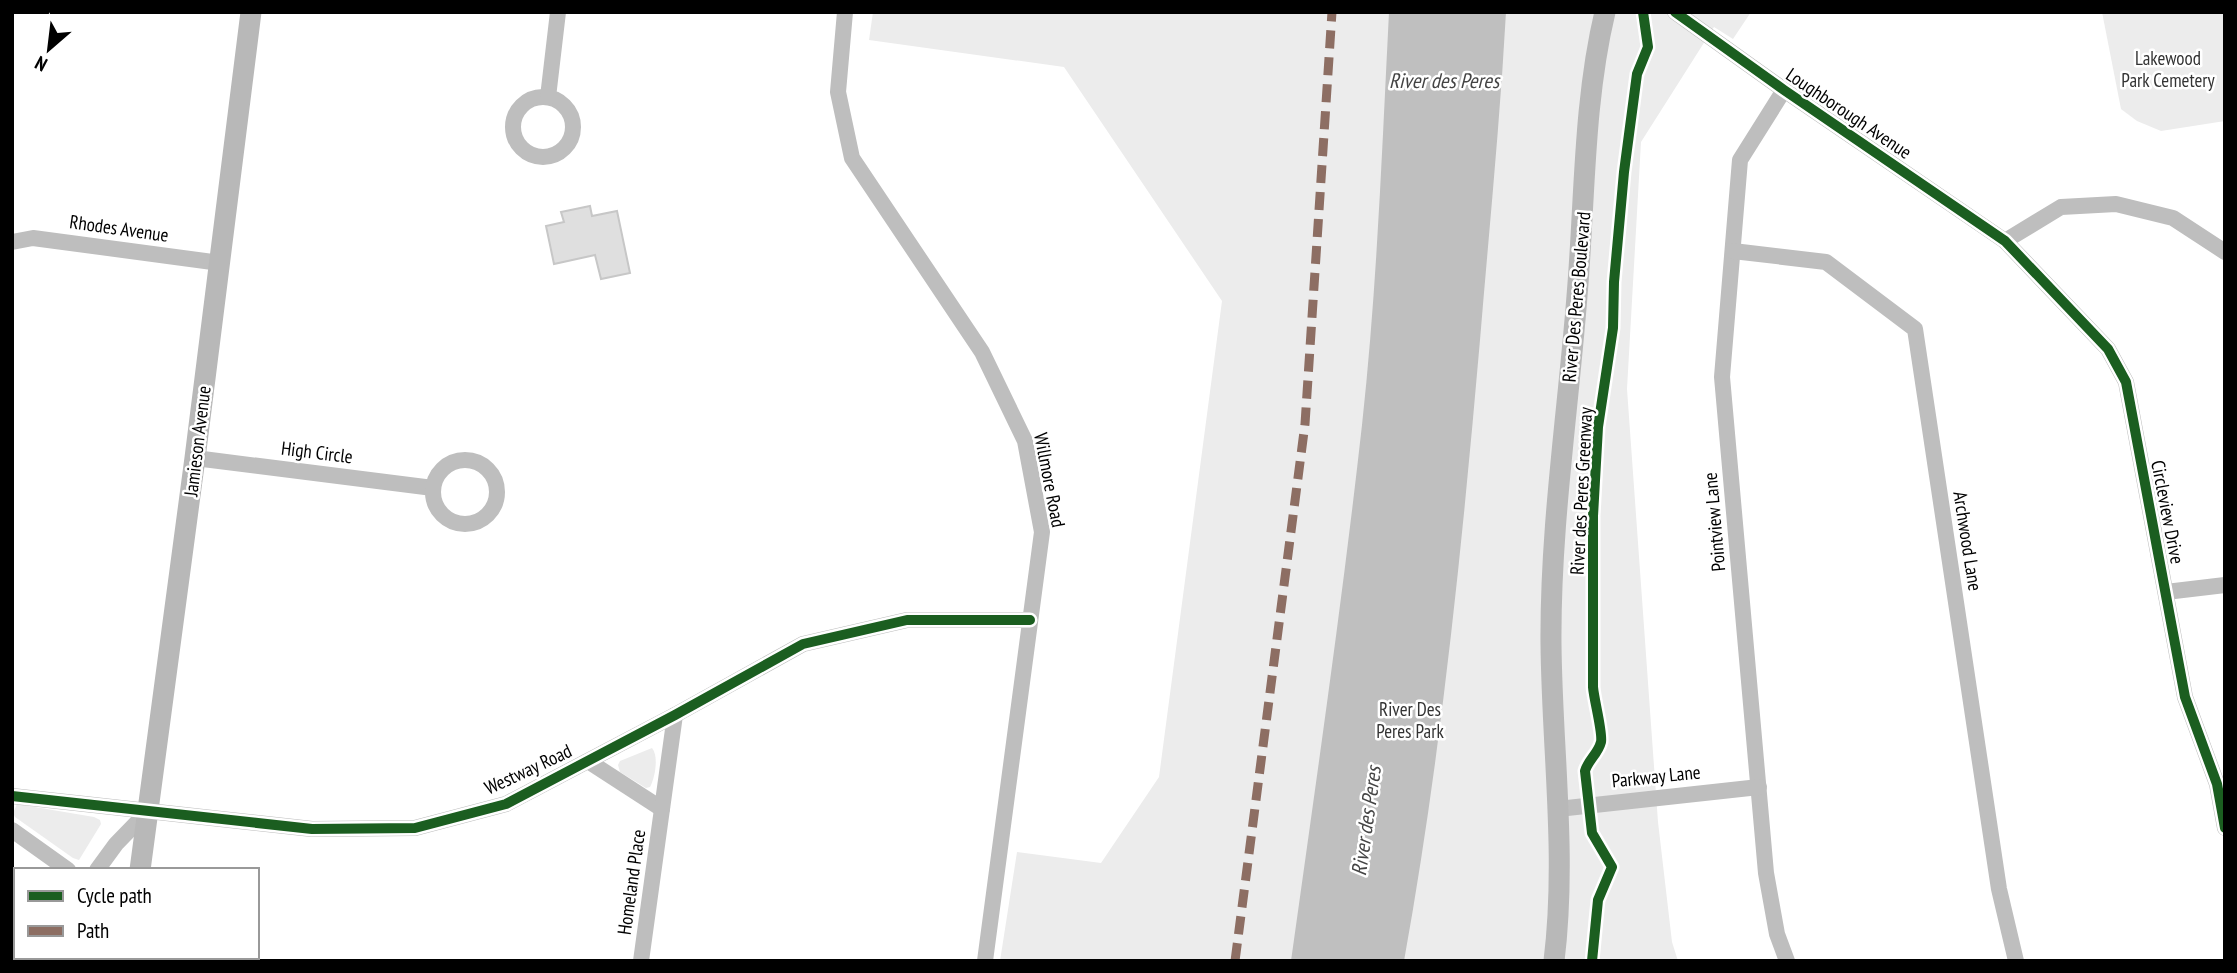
<svg xmlns="http://www.w3.org/2000/svg" width="2237" height="973" font-family="'PT Sans Narrow',sans-serif">
<style>
.green{fill:#ececec}
.water{fill:#bfbfbf}
.building{fill:#dfdfdf;stroke:#c7c7c7;stroke-width:2}
.lines{fill:none;stroke-linecap:round;stroke-linejoin:round}
.minor{stroke:#bebebe;stroke-width:16}
.secondary{stroke:#b8b8b8;stroke-width:21}
.quiet{stroke:#8d6e63;stroke-width:9;stroke-dasharray:18 9;stroke-linecap:butt}
.cycleway-casing{stroke:#fff;stroke-width:15}
.cycleway{stroke:#1b5e20;stroke-width:10}
.labels{text-anchor:middle;dominant-baseline:central;stroke-width:5;stroke-linejoin:round;paint-order:stroke}
.park-label{font-size:19px;fill:#333;stroke:#fff}
.street-label{font-size:19px;fill:#000;stroke:#fff}
.water-label{font-size:21px;font-style:italic;fill:#444;stroke:#fff}
</style>
<rect width="100%" height="100%" fill="#fff"/>
<g class="green">
<polygon points="873,12 1751,12 1733,39 1714,27 1641,142 1627,389 1658,822 1672,942 1678,961 1000,961 1017,852 1101,863 1159,777 1222,301 1064,67 869,40"/>
<polygon points="2102,12 2225,12 2225,121 2161,131 2137,121 2121,109"/>
<path d="M652 748C659 756 655 778 650 787L646 788 620 772 618 765 620 761Z"/>
<polygon points="17,804 94,817 100,820 101,824 79,860 73,858 15,817 13,813"/>
</g>
<path class="water" d="M1389 12H1506C1500 122 1489 231 1480 340 1462 547 1441 756 1404 961H1291C1316 782 1342 604 1362 425 1377 288 1382 150 1389 12Z"/>
<polygon class="building" points="590,206 592,216 617,211 630,273 601,279 595,255 554,264 546,226 564,222 561,212"/>
<g class="lines">
<g class="minor">
<polyline points="845,12 838,92 852,158 982,352 1025,441 1042,532 985,961"/>
<polyline points="1675,12 1784,90 2005,241 2108,349 2126,382 2185,697 2217,784 2225,828"/>
<polyline points="1784,90 1740,160 1722,377 1766,873 1777,934 1787,961"/>
<circle cx="543" cy="127" r="30"/>
<polyline points="548,97 558,12"/>
<polyline points="2005,241 2061,207 2116,204 2173,218 2225,252"/>
<polyline points="12,242 33,238 220,263"/>
<polyline points="1733,251 1826,262 1915,329 1999,889 2016,961"/>
<polyline points="195,458 433,488"/>
<circle cx="465" cy="492" r="32"/>
<polyline points="2166,592 2225,585"/>
<polyline points="588,761 662,809"/>
<polyline points="12,796 312,829 415,828 506,804 675,715 803,644 907,620 1030,620"/>
<polyline points="1558,809 1759,787"/>
<polyline points="12,830 68,870"/>
<polyline points="97,870 116,844 148,811"/>
<polyline points="38,961 39,957"/>
<polyline points="65,961 68,957"/>
<polyline points="641,961 675,715"/>
</g>
<g class="secondary">
<polyline points="140,870 195,458 251,12"/>
<polyline points="128,961 129,957"/>
<path d="M1554 961C1567 855 1552 750 1551 644 1550 528 1568 412 1577 296 1585 202 1583 104 1605 12"/>
</g>
<polyline class="quiet" points="1235,961 1305,424 1332,12"/>
<g class="cycleway-casing">
<g id="cycleway">
<polyline points="1675,12 1784,90 2005,241 2108,349 2126,382 2185,697 2217,784 2225,828"/>
<polyline points="12,796 312,829 415,828 506,804 675,715 803,644 907,620 1030,620"/>
<path d="M1592 961 1598 900 1612 867 1592 833 1585 771C1588 760 1598 754 1601 742 1603 733 1594 700 1593 687V516L1598 427 1613 328 1614 282 1624 172 1637 74 1648 47 1643 12"/>
</g>
</g>
<use href="#cycleway" class="cycleway"/>
</g>
<g class="labels">
<g class="park-label">
<text x="2168" y="58">Lakewood<tspan x="2168" dy="22">Park Cemetery</tspan></text>
<text x="1410" y="709">River Des<tspan x="1410" dy="22">Peres Park</tspan></text>
</g>
<g class="street-label">
<text transform="translate(1849 113) rotate(34)">Loughborough Avenue</text>
<text transform="translate(119 228) rotate(8)">Rhodes Avenue</text>
<text transform="translate(1576 297) rotate(-85)">River Des Peres Boulevard</text>
<text transform="translate(197 441) rotate(-83)">Jamieson Avenue</text>
<text transform="translate(317 452) rotate(7)">High Circle</text>
<text transform="translate(1050 480) rotate(79)">Willmore Road</text>
<text transform="translate(1581 491) rotate(-87)">River des Peres Greenway</text>
<text transform="translate(2168 512) rotate(79)">Circleview Drive</text>
<text transform="translate(1714 522) rotate(-95)">Pointview Lane</text>
<text transform="translate(1968 541) rotate(81)">Archwood Lane</text>
<text transform="translate(528 769) rotate(-25)">Westway Road</text>
<text transform="translate(1656 776) rotate(-6)">Parkway Lane</text>
<text transform="translate(631 882) rotate(-82)">Homeland Place</text>
</g>
<g class="water-label">
<text x="1444" y="80">River des Peres</text>
<text transform="translate(1366 821) rotate(-82)">River des Peres</text>
</g>
</g>
<rect width="2237" height="973" fill="none" stroke="#000000" stroke-width="28"/>
<rect x="14" y="868" width="245" height="91" fill="#ffffff" stroke="#999999" stroke-width="2"/>
<rect x="28" y="891" width="35" height="10" fill="#1b5e20" stroke="#999999" stroke-width="2"/>
<text x="77" y="903" font-size="21" fill="#000000">Cycle path</text>
<rect x="28" y="926" width="35" height="10" fill="#8d6e63" stroke="#999999" stroke-width="2"/>
<text x="77" y="938" font-size="21" fill="#000000">Path</text>
<g transform="translate(49 49) rotate(208)" stroke="#ffffff" stroke-width="5" paint-order="stroke">
<path d="M0-5L12 26L0 18L-12 26Z" fill="#000000"/>
<text y="-10" font-size="19" font-weight="bold" text-anchor="middle" fill="#000000">N</text>
</g>
</svg>
